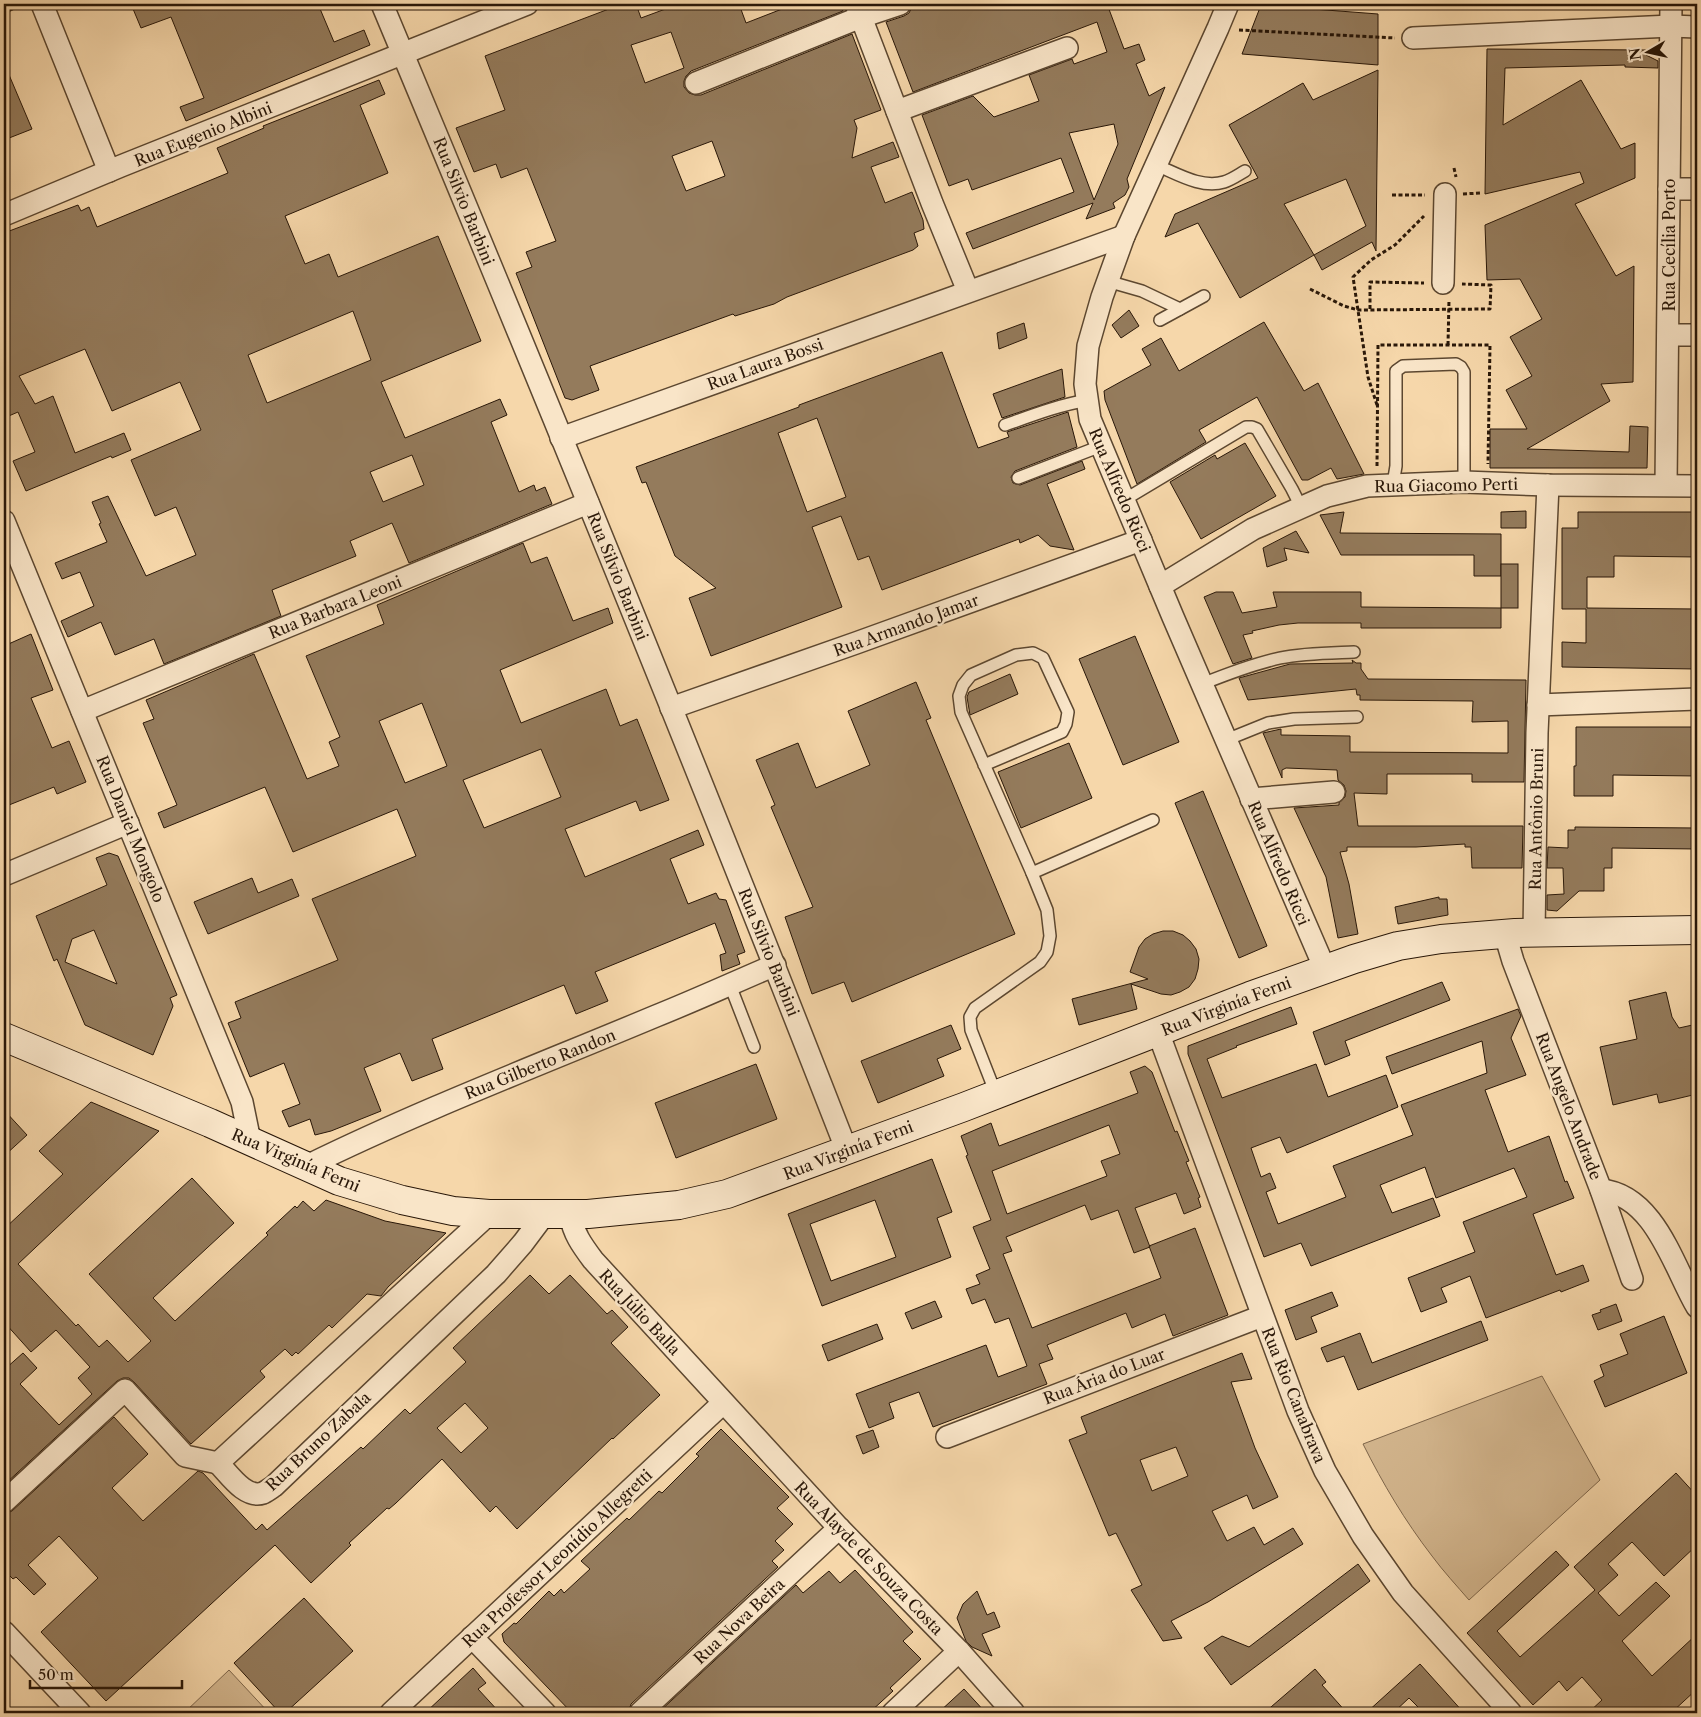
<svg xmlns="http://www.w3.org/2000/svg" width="1701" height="1717" font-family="'Libre Caslon Text',serif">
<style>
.green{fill:#d3b68e;stroke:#7e664b}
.building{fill:#947b5c;stroke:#291708;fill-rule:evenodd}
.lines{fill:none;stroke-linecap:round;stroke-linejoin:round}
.lane-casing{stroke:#5c4730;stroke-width:14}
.street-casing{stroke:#5c4730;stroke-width:24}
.secondary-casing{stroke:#291708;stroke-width:30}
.path{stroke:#291708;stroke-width:3;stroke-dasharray:4 2.5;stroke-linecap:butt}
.lane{stroke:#f9e5c8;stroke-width:11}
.street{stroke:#f9e5c8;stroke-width:21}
.secondary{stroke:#f9e5c8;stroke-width:28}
.labels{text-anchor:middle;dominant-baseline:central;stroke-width:5;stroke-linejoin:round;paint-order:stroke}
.street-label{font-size:16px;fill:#291708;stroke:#f9e5c8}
</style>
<rect width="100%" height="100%" fill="#f6d7aa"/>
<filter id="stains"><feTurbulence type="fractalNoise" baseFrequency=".004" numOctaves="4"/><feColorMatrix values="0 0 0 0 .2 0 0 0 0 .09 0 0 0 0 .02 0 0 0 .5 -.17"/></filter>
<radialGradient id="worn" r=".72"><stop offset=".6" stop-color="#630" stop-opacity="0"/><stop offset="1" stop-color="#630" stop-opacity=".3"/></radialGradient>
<g class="green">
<path d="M1542 1376 1600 1480 1469 1600C1457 1586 1443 1571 1432 1556 1405 1521 1383 1484 1363 1444Z"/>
<polygon points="229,1670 269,1713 184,1713"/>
</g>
<g class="building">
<polygon points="131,4 318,4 334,42 364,30 370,45 186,121 180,107 204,98 171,17 141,28"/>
<path d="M622 4H636L641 18 679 4H739L746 23 782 9 780 4H841L843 11 691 71 686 76 684 81V87L689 93 695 95H701L852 34 881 110 854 120 857 128 852 158 893 142 899 157 871 167 885 203 912 192 923 220 924 229 914 233 918 246 913 250 787 297 774 304 735 316 733 314 590 366 599 390 572 400 565 398 516 273 532 267 526 252 556 241 527 168 501 178 496 164 474 172 456 128 505 110 485 56ZM671 32 684 68 645 83 631 45ZM712 141 725 176 686 191 672 156Z"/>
<path d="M921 4H1107L1124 49 1139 44 1145 60 1136 64 1149 96 1165 87 1127 179 1129 187 1125 195 1113 203 1115 208 1086 219 1093 203 973 249 966 233 1074 192 1061 158 972 190 968 179 949 186 922 115 973 96 994 117 1039 101 1029 75 1072 59 1074 64 1107 52 1097 22 913 92 886 22 904 16 909 13 912 7ZM1114 124 1118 144 1094 200 1069 133Z"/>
<polygon points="1261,5 1378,14 1378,65 1242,54"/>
<polygon points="1487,49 1646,50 1646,55 1658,61 1658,68 1625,67 1625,65 1505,68 1503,125 1581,80 1621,149 1635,143 1635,178 1575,204 1616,276 1634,266 1633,382 1601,384 1610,401 1527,449 1629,452 1630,426 1648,427 1647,468 1490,468 1490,429 1527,429 1506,390 1532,376 1510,337 1542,319 1520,279 1487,280 1485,225 1584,183 1580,172 1485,194"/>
<polygon points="4,63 32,129 4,140"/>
<path d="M1378 70 1376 251 1372 242 1322 270 1314 255 1240 298 1198 223 1165 237 1175 214 1258 178 1229 125 1303 83 1313 100ZM1346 179 1366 226 1314 255 1284 204Z"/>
<path d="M379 80 385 94 360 105 388 173 285 216 305 264 329 254 338 277 438 236 481 341 381 382 405 438 500 399 507 415 491 422 519 492 534 485 536 491 545 487 552 504 409 563 392 523 350 541 356 556 272 590 281 616 164 664 154 639 115 655 101 622 68 637 61 621 94 606 80 572 62 579 55 563 107 542 99 524 101 523 92 502 108 496 146 576 196 555 176 507 155 516 131 460 201 430 180 382 112 411 85 349 19 376 35 404 53 396 75 453 124 433 131 450 112 458 111 456 26 491 13 461 35 452 18 412 4 418V233L78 205 81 211 89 207 97 227 228 173 217 148 264 128 263 126ZM353 311 371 360 267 403 248 355ZM412 455 424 485 383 502 370 472Z"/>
<polygon points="1129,310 1139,326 1121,338 1112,325"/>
<polygon points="1264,322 1304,391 1318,383 1364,474 1337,479 1331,468 1308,480 1302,480 1257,397 1199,430 1206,442 1137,484 1105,400 1104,391 1151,365 1142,349 1161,338 1179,371"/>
<polygon points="1024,323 1027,338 999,349 997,333"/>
<path d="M942 352 978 448 1009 437 1007 432 1068 412 1077 447 1015 471 1011 477 1013 483 1020 485 1082 461 1085 469 1047 484 1074 550 1050 546 1038 535 1020 543 1019 539 882 590 869 556 858 560 841 516 812 527 842 607 711 656 689 598 716 588 675 556 646 482 642 483 636 467 799 407V405ZM817 418 846 497 807 512 778 433Z"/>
<polygon points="1062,369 1065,397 1002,418 993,394"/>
<polygon points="1245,443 1276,496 1201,539 1170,482 1215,455 1217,459"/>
<polygon points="1526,511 1526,528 1501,528 1501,512"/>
<polygon points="1344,512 1340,533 1501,534 1501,576 1474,576 1474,555 1341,555 1320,515"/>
<polygon points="1578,512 1697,512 1697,557 1614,556 1614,577 1587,577 1587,608 1697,609 1696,669 1562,667 1562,642 1586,643 1586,609 1562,609 1562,528 1578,528"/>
<polygon points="1296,531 1309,553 1284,548 1287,560 1267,567 1263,548"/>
<path d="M523 543 531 563 547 557 573 621 608 608 613 623 500 670 521 723 606 689 620 726 637 719 669 800 640 811 636 801 565 829 585 877 698 830 704 845 670 859 688 904 716 893 719 899 726 900 745 952 737 955 740 964 722 971 720 955 726 953 715 923 595 972 608 1001 576 1014 564 985 432 1039 443 1069 412 1081 400 1053 364 1068 381 1111 331 1131 315 1135 310 1119 289 1127 282 1111 300 1104 284 1063 250 1077 228 1023 241 1018 235 1002 338 960 312 899 416 856 397 809 293 852 265 787 164 828 158 813 177 805 143 723 154 719 146 700 254 654 307 779 339 766 329 742 340 737 306 656 384 624 377 605ZM422 703 447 766 405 783 379 721ZM541 749 561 797 484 828 463 780Z"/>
<rect x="1501" y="564" width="17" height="44"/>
<polygon points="1216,592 1233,592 1242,613 1277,607 1273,592 1361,592 1361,607 1501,608 1501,628 1361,628 1361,623 1298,623 1279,625 1252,631 1253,633 1243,635 1252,658 1233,664 1204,597"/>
<polygon points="31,634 53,690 31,698 52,748 69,741 86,782 57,794 54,787 4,807 4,646"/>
<polygon points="1135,636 1179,742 1123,765 1079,659"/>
<polygon points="1352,660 1356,663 1361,663 1361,669 1368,679 1526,680 1524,782 1472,782 1472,774 1387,774 1387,794 1354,793 1358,826 1523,826 1522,868 1472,868 1471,847 1465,847 1465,844 1416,847 1347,847 1347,851 1340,852 1349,884 1358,934 1338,938 1326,877 1294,808 1339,805 1339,803 1345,797 1346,791 1344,785 1338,780 1337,770 1286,768 1282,770 1282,778 1263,733 1281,729 1281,735 1350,736 1350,752 1508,753 1508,721 1472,722 1473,701 1360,700 1360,695 1357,695 1356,689 1248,700 1239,678 1290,664 1353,663"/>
<polygon points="1010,674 1018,694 970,715 967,697 969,692"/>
<polygon points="916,682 931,718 926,720 1015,934 852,1002 844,982 812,994 785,917 813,907 771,807 775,805 756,760 798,743 816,788 870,765 848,711"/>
<polygon points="1576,727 1697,727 1697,776 1613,775 1613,796 1574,796 1574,766 1576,766"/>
<polygon points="1069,743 1092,798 1021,828 998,772"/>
<polygon points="1203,791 1267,946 1239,958 1175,803"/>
<polygon points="1575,827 1697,828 1697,849 1612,848 1612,868 1604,868 1604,891 1579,891 1557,911 1547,910 1547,895 1564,894 1563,868 1547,868 1548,847 1568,848 1568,830 1575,830"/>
<path d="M109 853 118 856 177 995 170 998 173 1006 153 1055 85 1025 57 959 54 961 36 916 107 885 96 858ZM94 930 117 984 65 962 72 939Z"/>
<polygon points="252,878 258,893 292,879 299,896 208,934 194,902"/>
<polygon points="1439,897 1439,899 1447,899 1448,915 1398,924 1395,907"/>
<polygon points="1163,931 1173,931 1183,935 1190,941 1196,949 1199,959 1198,969 1195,979 1189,987 1180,992 1171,995 1161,994 1131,984 1137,1009 1079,1025 1072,999 1148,979 1130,972 1139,947 1145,939 1153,934"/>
<polygon points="1442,982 1450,1000 1345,1041 1350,1055 1325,1065 1313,1032"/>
<polygon points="1666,992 1672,1017 1679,1028 1697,1024 1697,1094 1659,1103 1657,1094 1613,1105 1600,1047 1637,1039 1629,1001"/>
<polygon points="1291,1007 1297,1024 1236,1046 1237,1047 1207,1059 1222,1098 1316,1064 1328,1097 1386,1075 1398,1107 1287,1153 1280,1137 1251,1148 1261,1177 1270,1173 1276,1188 1266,1192 1278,1224 1346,1197 1333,1166 1413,1135 1401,1105 1487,1073 1482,1041 1392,1074 1386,1057 1518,1009 1521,1016 1511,1038 1526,1075 1485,1090 1508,1152 1549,1136 1565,1182 1567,1181 1574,1198 1533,1214 1556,1275 1583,1265 1589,1281 1561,1292 1560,1290 1486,1318 1470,1276 1441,1288 1447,1302 1421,1312 1408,1278 1475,1252 1463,1222 1527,1197 1514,1168 1436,1198 1425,1167 1380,1185 1392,1213 1433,1198 1440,1216 1311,1266 1301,1243 1264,1257 1188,1054 1188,1046"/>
<polygon points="951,1025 961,1049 937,1059 944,1076 878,1103 861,1061"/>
<polygon points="756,1064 777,1119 676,1158 655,1103"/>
<path d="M1145 1066 1152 1072 1175 1132 1177 1131 1189 1161 1186 1162 1200 1197 1198 1198 1201 1207 1184 1214 1176 1193 1135 1208 1150 1247 1134 1253 1118 1210 1091 1220 1085 1205 1006 1237 1012 1251 1003 1254 1032 1328 1161 1278 1149 1246 1195 1228 1228 1315 1173 1336 1165 1314 1132 1328 1126 1313 1047 1345 1053 1359 1039 1364 1047 1384 933 1427 919 1392 889 1403 894 1418 869 1428 856 1394 986 1345 998 1377 1027 1366 1009 1318 995 1323 985 1299 972 1304 966 1289 980 1284 976 1275 990 1269 973 1227 991 1220 966 1156 968 1155 961 1136 991 1123 999 1146 1138 1093 1130 1072ZM1109 1125 1120 1154 1101 1161 1107 1176 1007 1214 992 1171Z"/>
<polygon points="91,1102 159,1131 18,1264 76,1326 78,1324 99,1347 107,1340 128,1362 151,1341 89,1274 192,1178 234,1223 153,1298 175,1321 268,1235 266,1233 295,1206 297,1208 303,1201 314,1211 326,1200 385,1221 446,1233 388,1287 381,1296 367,1294 332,1328 329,1325 298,1354 296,1352 292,1356 285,1349 260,1371 265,1377 191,1444 134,1382 129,1378 123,1378 117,1381 4,1485 4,1367 5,1369 23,1353 37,1368 20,1384 59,1425 92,1394 78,1378 90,1367 56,1330 31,1352 4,1322 4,1229 63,1174 39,1151"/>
<polygon points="4,1110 27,1135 4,1156"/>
<path d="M932 1159 952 1212 937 1218 951 1257 822 1306 788 1214ZM875 1200 896 1257 831 1281 810 1224Z"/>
<path d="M530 1275 549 1294 570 1275 607 1314 612 1310 628 1327 611 1343 660 1395 613 1439 612 1438 517 1529 496 1506 490 1512 442 1459 396 1503 389 1509 387 1508 349 1543 351 1545 311 1583 275 1545 106 1701 41 1632 98 1578 59 1536 28 1565 46 1584 34 1595 16 1577 13 1579 4 1570V1514L12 1511 114 1417 148 1454 112 1488 143 1521 198 1471 203 1473 256 1530 262 1524 267 1530 361 1447 363 1449 405 1409 410 1414 466 1362 453 1348ZM465 1403 488 1428 461 1453 437 1428Z"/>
<polygon points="1332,1292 1338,1306 1311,1317 1317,1332 1296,1340 1285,1310"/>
<polygon points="935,1301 942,1317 912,1329 905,1313"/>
<polygon points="1616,1304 1622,1321 1598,1330 1592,1315 1601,1312 1600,1310"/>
<polygon points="1664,1316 1687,1373 1605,1407 1594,1381 1604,1376 1600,1365 1628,1354 1620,1334"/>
<polygon points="1481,1321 1488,1340 1358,1390 1344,1356 1327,1362 1321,1348 1360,1333 1372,1363"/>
<polygon points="877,1324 883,1339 828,1361 822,1345"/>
<path d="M1242 1353 1252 1379 1231 1382 1255 1448 1278 1497 1253 1509 1247 1495 1212 1511 1227 1541 1254 1527 1264 1545 1293 1528 1303 1544 1208 1602 1171 1621 1182 1638 1163 1641 1131 1590 1142 1585 1116 1533 1109 1536 1069 1440 1087 1433 1081 1417ZM1176 1447 1188 1476 1152 1491 1140 1460Z"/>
<polygon points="721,1429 789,1497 777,1508 793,1524 775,1541 784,1550 772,1561 778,1567 631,1704 628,1713 572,1713 504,1642 502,1634 514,1623 516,1624 549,1591 554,1596 561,1589 564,1593 590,1569 581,1561 627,1518 629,1520 659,1491 662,1493 699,1456 696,1454"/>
<polygon points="873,1430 879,1447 863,1454 856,1436"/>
<polygon points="1676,1473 1697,1496 1697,1545 1664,1576 1632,1542 1608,1564 1618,1575 1598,1593 1619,1616 1656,1582 1670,1596 1622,1641 1652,1676 1697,1634 1697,1689 1671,1713 1588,1713 1602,1700 1582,1677 1567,1691 1559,1681 1533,1705 1467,1633 1556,1551 1569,1565 1497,1631 1520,1657 1595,1590 1574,1567"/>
<polygon points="1358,1564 1370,1581 1231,1685 1204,1648 1222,1636 1249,1647"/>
<polygon points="855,1570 913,1632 903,1641 921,1659 890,1688 893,1691 869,1713 658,1713 796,1585 803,1593 829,1571 840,1583"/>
<polygon points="977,1591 987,1615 994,1612 1000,1627 982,1634 992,1656 972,1647 966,1641 957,1618 963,1604"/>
<polygon points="304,1598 353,1651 285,1713 280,1713 234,1663"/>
<polygon points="1420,1664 1464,1713 1424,1713 1409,1698 1393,1713 1366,1713"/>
<polygon points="473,1668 486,1683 478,1689 500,1713 425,1713"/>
<polygon points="1315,1669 1326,1682 1322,1685 1347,1713 1264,1713"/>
<polygon points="964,1689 986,1713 938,1713"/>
</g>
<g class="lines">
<g class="lane-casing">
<g id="lane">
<polyline points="4,7 10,4"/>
<path d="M1156 165C1176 173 1201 189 1224 182 1231 180 1238 175 1245 171"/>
<polyline points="1107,281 1142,291 1180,309"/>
<polyline points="1160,320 1204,296"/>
<path d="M1005 425C1033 415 1059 405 1088 400"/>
<polyline points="1018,478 1101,446"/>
<polyline points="1393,484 1396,466 1396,371 1403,366 1456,364 1461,367 1464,372 1464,482"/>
<polyline points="1124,500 1246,427 1252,427 1257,429 1292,489 1301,507"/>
<path d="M1202 684C1227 674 1253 664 1280 658 1304 653 1329 653 1354 652"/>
<polyline points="1226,740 1268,723 1294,719 1357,717"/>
<polyline points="984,765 1062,732 1066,724 1068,712 1043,658 1033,653 1016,655 971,675 963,685 959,696 961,712 1032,873 1047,910 1050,936 1047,952 1040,962 975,1008 970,1017 971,1030 996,1094"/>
<polyline points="1032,873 1153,820"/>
<polyline points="730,985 754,1047"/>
</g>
</g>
<g class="street-casing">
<g id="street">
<polyline points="42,4 109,171"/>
<path d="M382 4C541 384 697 766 847 1151"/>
<polyline points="856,4 932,203 968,291"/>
<polyline points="1228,4 1218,28 1124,236 1102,297 1088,346 1085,384 1090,419 1173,617 1325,969"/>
<polyline points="1413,38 1671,26 1697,27"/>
<polyline points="696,83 861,17 900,4"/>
<polyline points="897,111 1067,48"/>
<polyline points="1669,189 1697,189"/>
<polyline points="4,215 121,166 527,4"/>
<polyline points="1443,283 1445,194"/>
<polyline points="1668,335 1697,335"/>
<polyline points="561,438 1124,236"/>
<polyline points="1666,485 1671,4"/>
<polyline points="4,521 242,1102 250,1141"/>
<polyline points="1160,586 1253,529 1327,496 1367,486 1464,482 1548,485 1697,486"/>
<polyline points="1538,705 1697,699"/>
<polyline points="671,708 856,643 1141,540"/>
<polyline points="82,711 588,503"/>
<polyline points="1251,799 1334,792"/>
<polyline points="4,875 128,823"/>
<polyline points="1534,933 1537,733 1548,485"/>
<polyline points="1505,934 1513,961 1601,1190 1632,1279"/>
<polyline points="1158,1032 1298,1411 1325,1471 1363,1536 1403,1593 1511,1713"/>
<path d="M307 1166C421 1110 539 1065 656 1016 696 1000 735 982 775 965"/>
<path d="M1601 1190C1655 1195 1674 1268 1697 1307"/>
<path d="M489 1214 218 1463C229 1474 245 1499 263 1493 267 1491 271 1488 274 1486L496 1274 523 1243 544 1215"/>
<path d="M570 1215C574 1234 581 1244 593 1260L839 1528 959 1651 1014 1713"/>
<polyline points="947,1437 1262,1316"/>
<polyline points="4,1502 125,1390 185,1456 218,1463"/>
<polyline points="4,1632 80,1713"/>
<polyline points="472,1637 545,1713"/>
<polyline points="391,1713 723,1403"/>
<polyline points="640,1713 839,1528"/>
<polyline points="893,1713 959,1651"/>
</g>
</g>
<g class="secondary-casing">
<polyline id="secondary" points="4,1037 210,1123 339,1181 402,1200 453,1211 489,1214 588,1214 679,1205 727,1194 964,1107 1250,996 1354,959 1398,946 1441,939 1515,933 1697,930"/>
</g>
<g class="path">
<polyline points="1239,30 1395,38"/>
<polyline points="1454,168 1456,177"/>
<polyline points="1463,194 1480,193"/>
<polyline points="1392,195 1425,195"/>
<polyline points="1310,289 1344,306 1358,310 1490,309 1491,285 1462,284"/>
<polyline points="1370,309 1370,282 1424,283"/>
<polyline points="1448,345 1449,300"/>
<polyline points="1377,405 1368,377 1353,277 1371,260 1395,245 1424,216"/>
<polyline points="1377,466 1378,345 1490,345 1488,464"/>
</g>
<use href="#lane" class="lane"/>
<use href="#street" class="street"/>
<use href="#secondary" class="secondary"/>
</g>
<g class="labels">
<g class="street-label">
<text transform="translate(203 134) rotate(-22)">Rua Eugenio Albini</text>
<text transform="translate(464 201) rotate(68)">Rua Silvio Barbini</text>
<text transform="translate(1669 245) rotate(-90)">Rua Cecília Porto</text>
<text transform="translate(765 364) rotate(-20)">Rua Laura Bossi</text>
<text transform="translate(1446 485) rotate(-1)">Rua Giacomo Perti</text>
<text transform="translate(1120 490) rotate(67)">Rua Alfredo Ricci</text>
<text transform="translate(618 576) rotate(68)">Rua Silvio Barbini</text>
<text transform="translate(335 607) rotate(-22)">Rua Barbara Leoni</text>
<text transform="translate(906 625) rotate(-20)">Rua Armando Jamar</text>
<text transform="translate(1536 819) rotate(-89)">Rua Antônio Bruni</text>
<text transform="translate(131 829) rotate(68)">Rua Daniel Mongolo</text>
<text transform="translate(1279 863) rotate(67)">Rua Alfredo Ricci</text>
<text transform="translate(769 952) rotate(68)">Rua Silvio Barbini</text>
<text transform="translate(1226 1006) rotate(-21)">Rua Virginía Ferni</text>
<text transform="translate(540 1064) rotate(-22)">Rua Gilberto Randon</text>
<text transform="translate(1569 1106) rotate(69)">Rua Angelo Andrade</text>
<text transform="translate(848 1150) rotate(-21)">Rua Virginía Ferni</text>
<text transform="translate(296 1160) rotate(23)">Rua Virginía Ferni</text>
<text transform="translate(640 1312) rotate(47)">Rua Júlio Balla</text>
<text transform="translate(1104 1376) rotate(-21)">Rua Ária do Luar</text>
<text transform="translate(1294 1395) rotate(68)">Rua Rio Canabrava</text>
<text transform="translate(318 1441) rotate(-43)">Rua Bruno Zabala</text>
<text transform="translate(557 1558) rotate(-43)">Rua Professor Leonídio Allegretti</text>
<text transform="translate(869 1558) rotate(46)">Rua Alayde de Souza Costa</text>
<text transform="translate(739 1621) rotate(-43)">Rua Nova Beira</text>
</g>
</g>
<rect width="1701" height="1717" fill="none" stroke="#f6d7aa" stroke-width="20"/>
<rect x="5" y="5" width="1691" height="1707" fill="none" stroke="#291708" stroke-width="2.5"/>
<rect x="10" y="10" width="1681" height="1697" fill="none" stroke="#291708"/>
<g transform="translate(1648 52) rotate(261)" stroke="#f9e5c8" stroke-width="4" paint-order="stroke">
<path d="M0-4L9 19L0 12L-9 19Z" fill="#291708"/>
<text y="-8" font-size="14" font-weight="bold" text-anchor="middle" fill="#291708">N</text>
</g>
<path d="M30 1680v8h152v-8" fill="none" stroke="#291708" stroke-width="2.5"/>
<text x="38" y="1680" font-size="15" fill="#291708" stroke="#f9e5c8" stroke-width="4" paint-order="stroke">50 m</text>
<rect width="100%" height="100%" filter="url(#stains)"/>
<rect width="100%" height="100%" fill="url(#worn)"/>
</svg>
